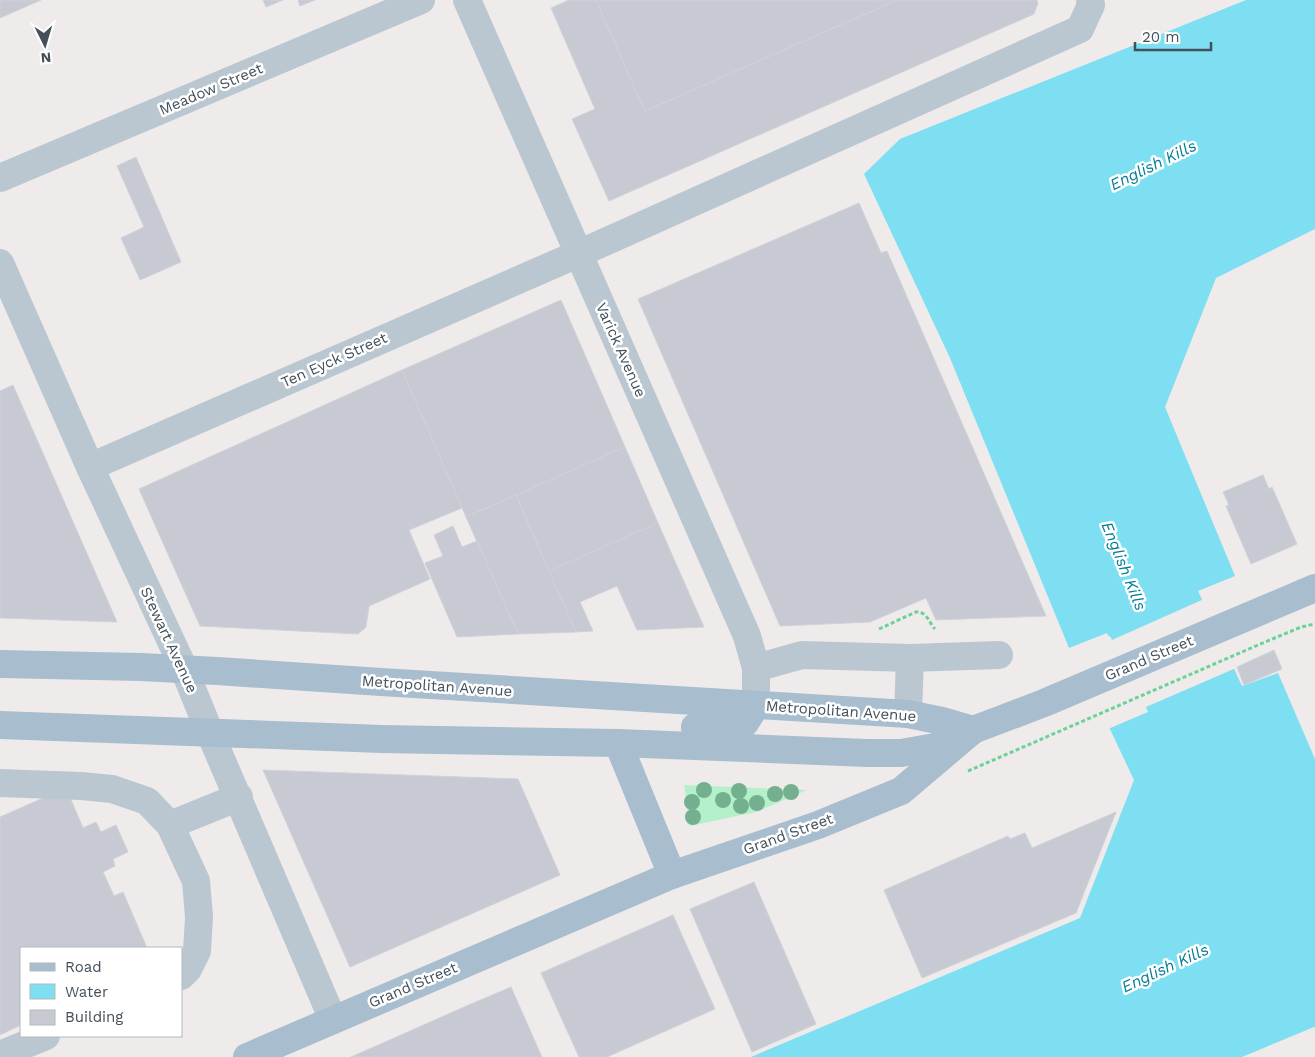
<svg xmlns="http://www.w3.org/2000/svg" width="1315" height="1057" font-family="'Work Sans',sans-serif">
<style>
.green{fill:#b4f1ca}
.water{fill:#7edef2}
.pier{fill:#efebeb}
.building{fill:#c7cad2;stroke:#cfd2d8}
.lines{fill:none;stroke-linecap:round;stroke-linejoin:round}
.path{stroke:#6ad29a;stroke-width:3;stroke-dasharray:4 2.5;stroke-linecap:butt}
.minor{stroke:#bbc7d0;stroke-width:28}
.major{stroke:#a8bdce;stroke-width:28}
.tree{fill:#74b08f}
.labels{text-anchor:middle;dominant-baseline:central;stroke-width:5;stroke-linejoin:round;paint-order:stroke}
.street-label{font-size:15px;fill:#43505a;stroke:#fff}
.water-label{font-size:16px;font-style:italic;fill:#037e96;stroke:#fff}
</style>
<rect width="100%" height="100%" fill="#efebeb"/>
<polygon class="green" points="684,785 807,790 756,812 690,826"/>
<polygon class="water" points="1246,0 1315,0 1315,229 1216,278 1165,407 1235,576 1198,591 1242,686 1278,673 1315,759 1315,1028 1314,1027 1242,1057 751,1057 1080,918 1134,780 1109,727 1143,709 1107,633 1069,648 950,358 864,174 900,139"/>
<polygon class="pier" points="1204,599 1236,668 1146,707 1148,712 1108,729 1107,725 1140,708 1106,638 1110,636 1112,640"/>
<g class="building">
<polygon points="0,0 41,0 0,18"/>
<polygon points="263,0 283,0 266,7"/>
<polygon points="298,0 315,0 300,6"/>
<polygon points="569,0 596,0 645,111 897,0 1037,0 1038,3 1034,14 609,201 572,119 595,109 551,8"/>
<polygon points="596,0 897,0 645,111"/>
<polygon points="136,157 181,262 140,280 121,238 144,227 117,166"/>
<polygon points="859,203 881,253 887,251 1046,616 936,620 926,598 870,622 780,626 638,299"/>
<polygon points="561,300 625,447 466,517 402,370"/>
<polygon points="402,370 462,508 409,530 430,579 369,606 366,627 358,634 200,626 139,489"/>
<polygon points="13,385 117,622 0,618 0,391"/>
<polygon points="625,447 658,523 549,571 516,495"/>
<polygon points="1263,475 1269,489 1272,487 1297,544 1251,564 1226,506 1229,505 1223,492"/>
<polygon points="516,495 549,571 576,632 518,634 466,517"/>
<polygon points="658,523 704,627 637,630 617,586 580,602 593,631 576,632 549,571"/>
<polygon points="453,526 462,547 477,541 518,634 457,637 425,563 443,556 434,535"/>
<polygon points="1274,650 1282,669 1244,685 1237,667"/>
<polygon points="263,770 518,779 560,875 350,967"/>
<polygon points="66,788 83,828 96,822 101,832 116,825 128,852 113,859 115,866 103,872 114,896 123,892 147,948 21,948 21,1025 0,1035 0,817"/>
<polygon points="1116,812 1076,913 922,978 884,890 1008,836 1010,839 1025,833 1032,848"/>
<polygon points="754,882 816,1024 752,1052 690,909"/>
<polygon points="673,915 715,1009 607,1057 579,1057 541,973"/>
<polygon points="511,987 542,1057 351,1057 471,1004"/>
</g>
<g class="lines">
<g class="path">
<path d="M879 629 916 612C927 611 929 623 935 629"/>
<polyline points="968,771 1265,642 1301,627 1315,624"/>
</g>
<g class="minor">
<polyline points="467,0 747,636 756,668 756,705"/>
<polyline points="0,178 421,0"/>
<polyline points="0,263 90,467 184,669 210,733 333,1020"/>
<polyline points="90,467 578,254 1080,29 1091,5 1090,0"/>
<polyline points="756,668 802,655 910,658 999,655"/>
<polyline points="908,714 910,658"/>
<polyline points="0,783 81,786 112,789 147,801 170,825 196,881 199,917 197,951 188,969 181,976"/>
<polyline points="170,825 239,797"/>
<polyline points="0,1055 46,1036"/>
</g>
<g class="major">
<polyline points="0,664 141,667 217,671 381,682 908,714 942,721 973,730"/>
<polyline points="0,725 382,739 618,743 867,753 901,753 935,747 956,738"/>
<polyline points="695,727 731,729 745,723 756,705"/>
<polyline points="618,743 672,875"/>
<polyline points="247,1057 672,875 818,825 901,791 973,730 1044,703 1315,588"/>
</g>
</g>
<g class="tree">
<circle cx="704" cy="790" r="8"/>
<circle cx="739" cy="791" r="8"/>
<circle cx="791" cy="792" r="8"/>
<circle cx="775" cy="794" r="8"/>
<circle cx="723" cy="800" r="8"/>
<circle cx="692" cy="802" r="8"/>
<circle cx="757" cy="803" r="8"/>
<circle cx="741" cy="806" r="8"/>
<circle cx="693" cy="817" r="8"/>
</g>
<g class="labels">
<g class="street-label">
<text transform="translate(211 89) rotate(-23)">Meadow Street</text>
<text transform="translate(621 350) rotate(66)">Varick Avenue</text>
<text transform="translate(334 360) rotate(-24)">Ten Eyck Street</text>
<text transform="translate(169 640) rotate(65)">Stewart Avenue</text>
<text transform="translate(1149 658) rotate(-23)">Grand Street</text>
<text transform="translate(437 686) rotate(4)">Metropolitan Avenue</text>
<text transform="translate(841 711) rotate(4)">Metropolitan Avenue</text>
<text transform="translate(788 834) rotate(-20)">Grand Street</text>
<text transform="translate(413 985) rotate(-23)">Grand Street</text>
</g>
<g class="water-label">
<text transform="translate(1153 165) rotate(-26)">English Kills</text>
<text transform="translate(1124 566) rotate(68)">English Kills</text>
<text transform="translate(1165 968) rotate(-25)">English Kills</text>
</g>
</g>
<rect x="20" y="947" width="162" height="90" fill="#ffffff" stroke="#b4b9bd"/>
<rect x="30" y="963" width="25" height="8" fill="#a8bdce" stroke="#b4b9bd"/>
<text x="65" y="972" font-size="15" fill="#43505a">Road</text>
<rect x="30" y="984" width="25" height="15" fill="#7edef2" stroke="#b4b9bd"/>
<text x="65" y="997" font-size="15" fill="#43505a">Water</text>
<rect x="30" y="1010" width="25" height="15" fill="#c7cad2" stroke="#b4b9bd"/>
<text x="65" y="1022" font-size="15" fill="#43505a">Building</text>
<g transform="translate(45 45) rotate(175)" stroke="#ffffff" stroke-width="4" paint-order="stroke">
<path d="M0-4L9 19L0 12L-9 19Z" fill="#43505a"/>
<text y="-8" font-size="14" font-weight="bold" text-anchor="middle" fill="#43505a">N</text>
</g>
<path d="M1135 42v8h76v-8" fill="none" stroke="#43505a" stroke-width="2.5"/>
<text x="1142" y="42" font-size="15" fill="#43505a" stroke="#ffffff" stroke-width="4" paint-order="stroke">20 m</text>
</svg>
